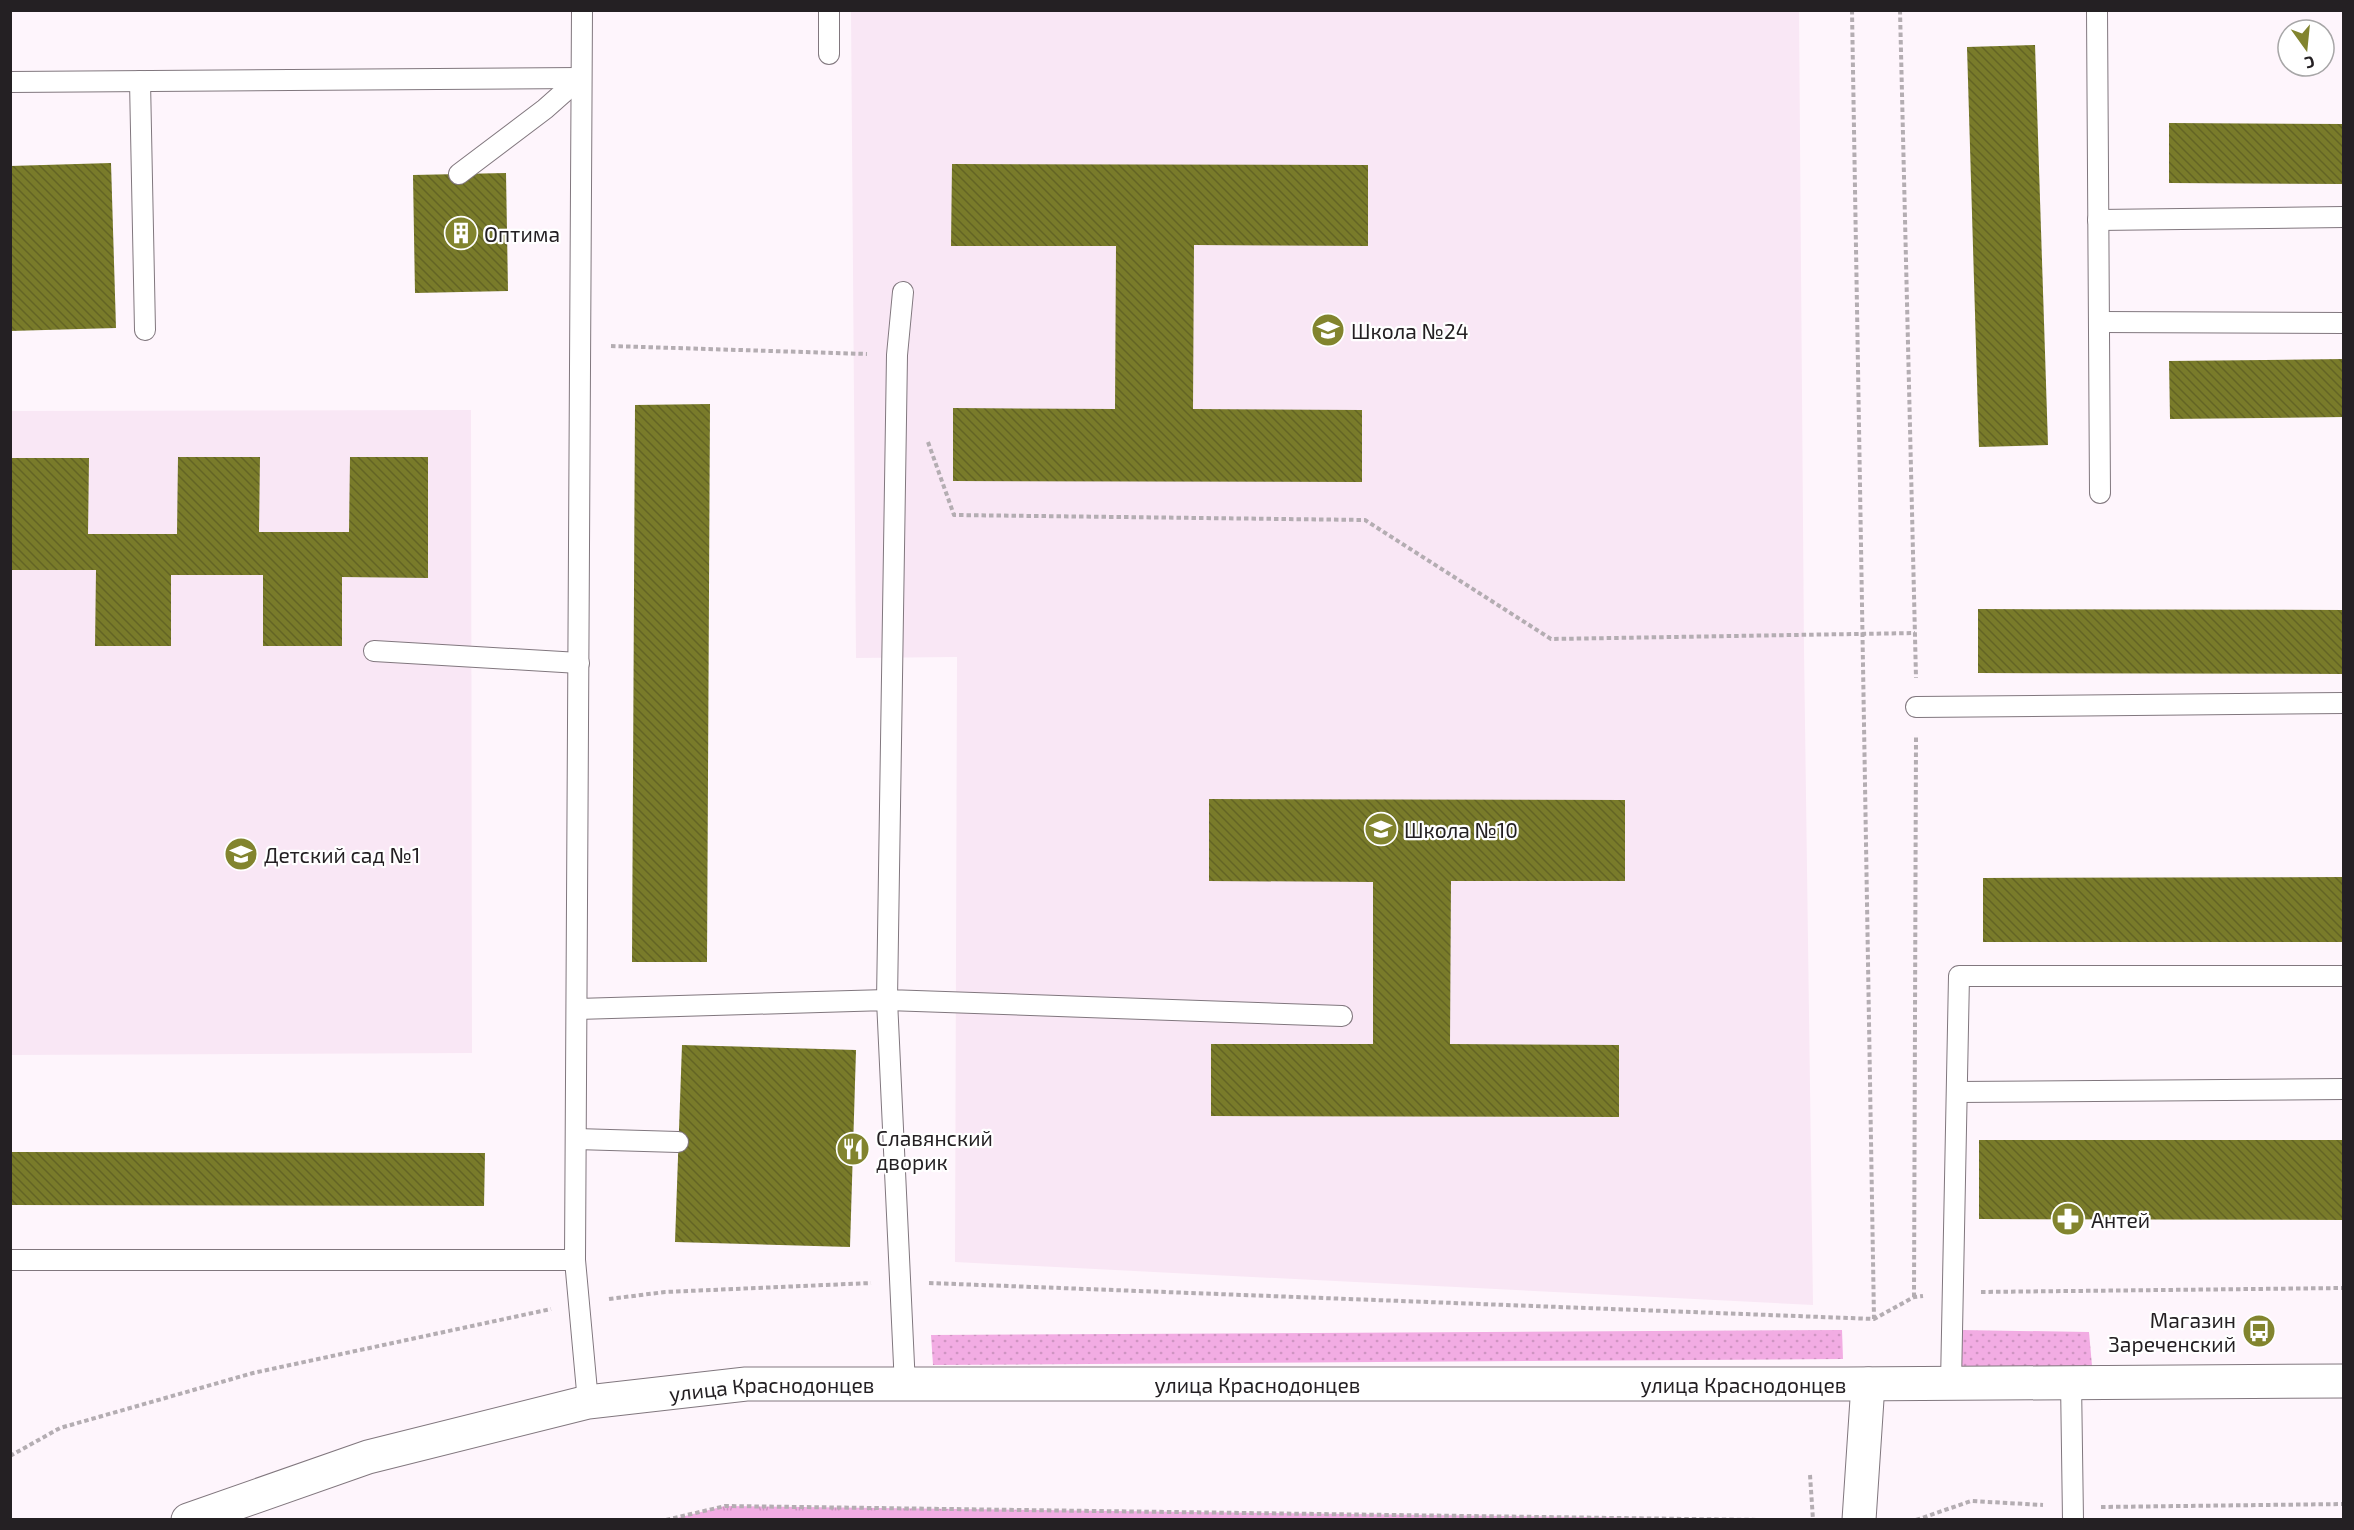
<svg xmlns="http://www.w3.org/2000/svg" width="2354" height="1530" font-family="'Exo 2',sans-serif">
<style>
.built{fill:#f9e7f5}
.grass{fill:url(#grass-dots)}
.park{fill:url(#park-tufts)}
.building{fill:url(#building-back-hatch)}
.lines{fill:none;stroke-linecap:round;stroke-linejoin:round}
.lane-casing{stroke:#81777e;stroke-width:22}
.secondary-casing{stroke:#81777e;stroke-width:35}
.path{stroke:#b4adb2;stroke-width:4;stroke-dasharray:4.5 3;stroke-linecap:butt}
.lane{stroke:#fff;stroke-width:20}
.secondary{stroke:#fff;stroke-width:33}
.labels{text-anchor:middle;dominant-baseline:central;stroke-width:4.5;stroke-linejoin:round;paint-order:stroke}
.poi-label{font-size:21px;fill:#242023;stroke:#fff;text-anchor:start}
.street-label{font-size:21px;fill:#242023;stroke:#fff}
</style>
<defs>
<pattern id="grass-dots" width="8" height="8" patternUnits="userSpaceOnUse" patternTransform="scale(1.5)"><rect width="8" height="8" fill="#f2ace3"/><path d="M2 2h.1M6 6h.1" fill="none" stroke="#cf94c2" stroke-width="1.8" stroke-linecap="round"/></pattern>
<pattern id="park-tufts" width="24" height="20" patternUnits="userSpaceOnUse" patternTransform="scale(1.5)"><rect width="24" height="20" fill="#f2ace3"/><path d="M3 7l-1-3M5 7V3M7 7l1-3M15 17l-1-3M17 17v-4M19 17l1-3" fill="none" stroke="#cf94c2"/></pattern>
<pattern id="building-back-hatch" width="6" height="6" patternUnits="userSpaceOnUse" patternTransform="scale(1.5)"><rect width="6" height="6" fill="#797b2a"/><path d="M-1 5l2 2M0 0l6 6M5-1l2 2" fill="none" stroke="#636424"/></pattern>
</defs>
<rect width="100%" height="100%" fill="#fef5fc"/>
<g class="built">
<polygon points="851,11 1799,11 1804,650 1813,1305 955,1262 957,657 856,658"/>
<polygon points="471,410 472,1053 11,1055 10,411"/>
</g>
<g class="grass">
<polygon points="1842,1330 1843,1359 933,1365 931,1335"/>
<polygon points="1961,1330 2089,1332 2092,1366 1960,1366"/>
</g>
<polygon class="park" points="725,1506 1664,1518 1667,1519 673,1519"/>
<g class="building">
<polygon points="2035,45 2048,445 1979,447 1967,47"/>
<polygon points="2169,123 2344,124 2344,184 2169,183"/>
<polygon points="111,163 116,328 10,331 10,166"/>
<polygon points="952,164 1368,165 1368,246 1194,245 1193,409 1362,410 1362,482 953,481 953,408 1115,409 1116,246 951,246"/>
<polygon points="506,173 508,291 415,293 413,175"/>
<polygon points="2344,359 2344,417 2170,419 2169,361"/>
<polygon points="710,404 707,962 632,962 635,405"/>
<polygon points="178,457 260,457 259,532 349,532 350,457 428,457 428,578 342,577 342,646 263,646 263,575 171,575 171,646 95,646 96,570 10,570 10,458 89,458 88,534 177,534"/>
<polygon points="1978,609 2344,610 2344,674 1978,673"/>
<polygon points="1209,799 1625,800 1625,881 1451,881 1450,1044 1619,1045 1619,1117 1211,1116 1211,1044 1373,1044 1373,882 1209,881"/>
<polygon points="2344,877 2344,942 1983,942 1983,878"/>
<polygon points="682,1045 856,1050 850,1247 675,1242"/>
<polygon points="1979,1140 2344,1140 2344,1220 1979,1219"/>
<polygon points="10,1152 485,1153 484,1206 10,1205"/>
</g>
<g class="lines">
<g class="lane-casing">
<g id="lane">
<polyline points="582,10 575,1260 588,1402"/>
<polyline points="829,10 829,54"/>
<polyline points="2097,10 2100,493"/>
<polyline points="140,81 145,330"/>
<polyline points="10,82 580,78"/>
<polyline points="459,174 545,109 580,78"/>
<polyline points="2098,220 2344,217"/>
<polyline points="903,292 897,355 887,1000 1342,1016"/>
<polyline points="2099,322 2344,323"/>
<polyline points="374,651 579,663"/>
<polyline points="1916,707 2344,703"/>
<polyline points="577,1009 887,1000 905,1386"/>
<polyline points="1957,1092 2344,1089"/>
<polyline points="576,1139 678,1142"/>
<polyline points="10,1260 575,1260"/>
<polyline points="2071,1381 2073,1520"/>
<polyline points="1951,1383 1959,976 2344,976"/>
</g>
</g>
<g class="secondary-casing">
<g id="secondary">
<path id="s1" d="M188 1520 368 1457 588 1402 746 1384H1847L2344 1381"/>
<polyline points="1859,1520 1868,1384"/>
</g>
</g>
<g class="path">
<polyline points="1852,10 1874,1319"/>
<polyline points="1900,10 1916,678"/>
<polyline points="611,346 867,354"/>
<polyline points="928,442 954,515 1365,520 1551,639 1915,633"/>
<polyline points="929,1283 1874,1319 1914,1297 1923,1296"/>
<polyline points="1981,1292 2344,1288"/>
<polyline points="1914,1297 1916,737"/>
<polyline points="609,1299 665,1292 871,1283"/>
<polyline points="10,1456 60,1428 253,1373 551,1309"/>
<polyline points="1810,1475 1813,1520"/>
<polyline points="2101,1507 2344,1504"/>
<polyline points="666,1520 725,1506 1764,1520"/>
<polyline points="1916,1520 1971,1501 2043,1505"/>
</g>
<use href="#lane" class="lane"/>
<use href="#secondary" class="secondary"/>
</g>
<defs>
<g id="building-disc" transform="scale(1.725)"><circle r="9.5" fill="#82842e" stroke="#fff"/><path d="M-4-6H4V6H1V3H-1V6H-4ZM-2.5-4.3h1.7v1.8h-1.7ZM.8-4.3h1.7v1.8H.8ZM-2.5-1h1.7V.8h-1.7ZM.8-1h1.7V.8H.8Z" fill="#fff"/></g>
<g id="school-disc" transform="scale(1.725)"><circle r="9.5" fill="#82842e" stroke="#fff"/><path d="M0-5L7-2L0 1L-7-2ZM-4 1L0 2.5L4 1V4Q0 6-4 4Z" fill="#fff"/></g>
<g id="restaurant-disc" transform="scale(1.725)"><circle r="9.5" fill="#82842e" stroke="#fff"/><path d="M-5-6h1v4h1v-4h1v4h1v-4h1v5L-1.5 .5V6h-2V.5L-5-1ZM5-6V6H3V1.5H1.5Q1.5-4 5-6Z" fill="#fff"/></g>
<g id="pharmacy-disc" transform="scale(1.725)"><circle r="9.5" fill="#82842e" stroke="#fff"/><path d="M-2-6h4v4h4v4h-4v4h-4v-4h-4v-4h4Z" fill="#fff"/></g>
<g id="bus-disc" transform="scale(1.725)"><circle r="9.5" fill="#82842e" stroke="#fff"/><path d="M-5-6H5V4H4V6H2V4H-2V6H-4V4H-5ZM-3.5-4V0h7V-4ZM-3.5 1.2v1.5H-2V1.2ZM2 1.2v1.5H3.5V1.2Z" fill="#fff"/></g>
</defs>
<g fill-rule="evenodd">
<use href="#building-disc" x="461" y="233"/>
<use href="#school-disc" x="1328" y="330"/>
<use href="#school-disc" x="1381" y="829"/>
<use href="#school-disc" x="241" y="854"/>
<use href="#restaurant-disc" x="853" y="1149"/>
<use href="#pharmacy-disc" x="2068" y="1219"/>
<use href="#bus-disc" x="2259" y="1331"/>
</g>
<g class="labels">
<g class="poi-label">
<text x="484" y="233">Оптима</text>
<text x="1351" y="330">Школа №24</text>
<text x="1404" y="829">Школа №10</text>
<text x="264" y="854">Детский сад №1</text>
<text x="876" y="1137">Славянский<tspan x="876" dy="24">дворик</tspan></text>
<text x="2091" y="1219">Антей</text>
<text x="2236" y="1319" text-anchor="end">Магазин<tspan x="2236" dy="24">Зареченский</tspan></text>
</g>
<g class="street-label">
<text stroke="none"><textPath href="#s1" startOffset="1574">улица Краснодонцев</textPath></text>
<text stroke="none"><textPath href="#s1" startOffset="1088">улица Краснодонцев</textPath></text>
<text stroke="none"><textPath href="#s1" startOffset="602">улица Краснодонцев</textPath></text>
</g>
</g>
<rect width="2354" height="1530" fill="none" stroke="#242023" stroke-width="24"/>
<g transform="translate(2306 48) rotate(165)"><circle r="28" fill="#ffffff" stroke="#a7a6a7" stroke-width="1.5"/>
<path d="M0-4.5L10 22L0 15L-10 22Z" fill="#82842e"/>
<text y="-9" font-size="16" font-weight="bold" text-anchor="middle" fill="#242023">С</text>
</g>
</svg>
